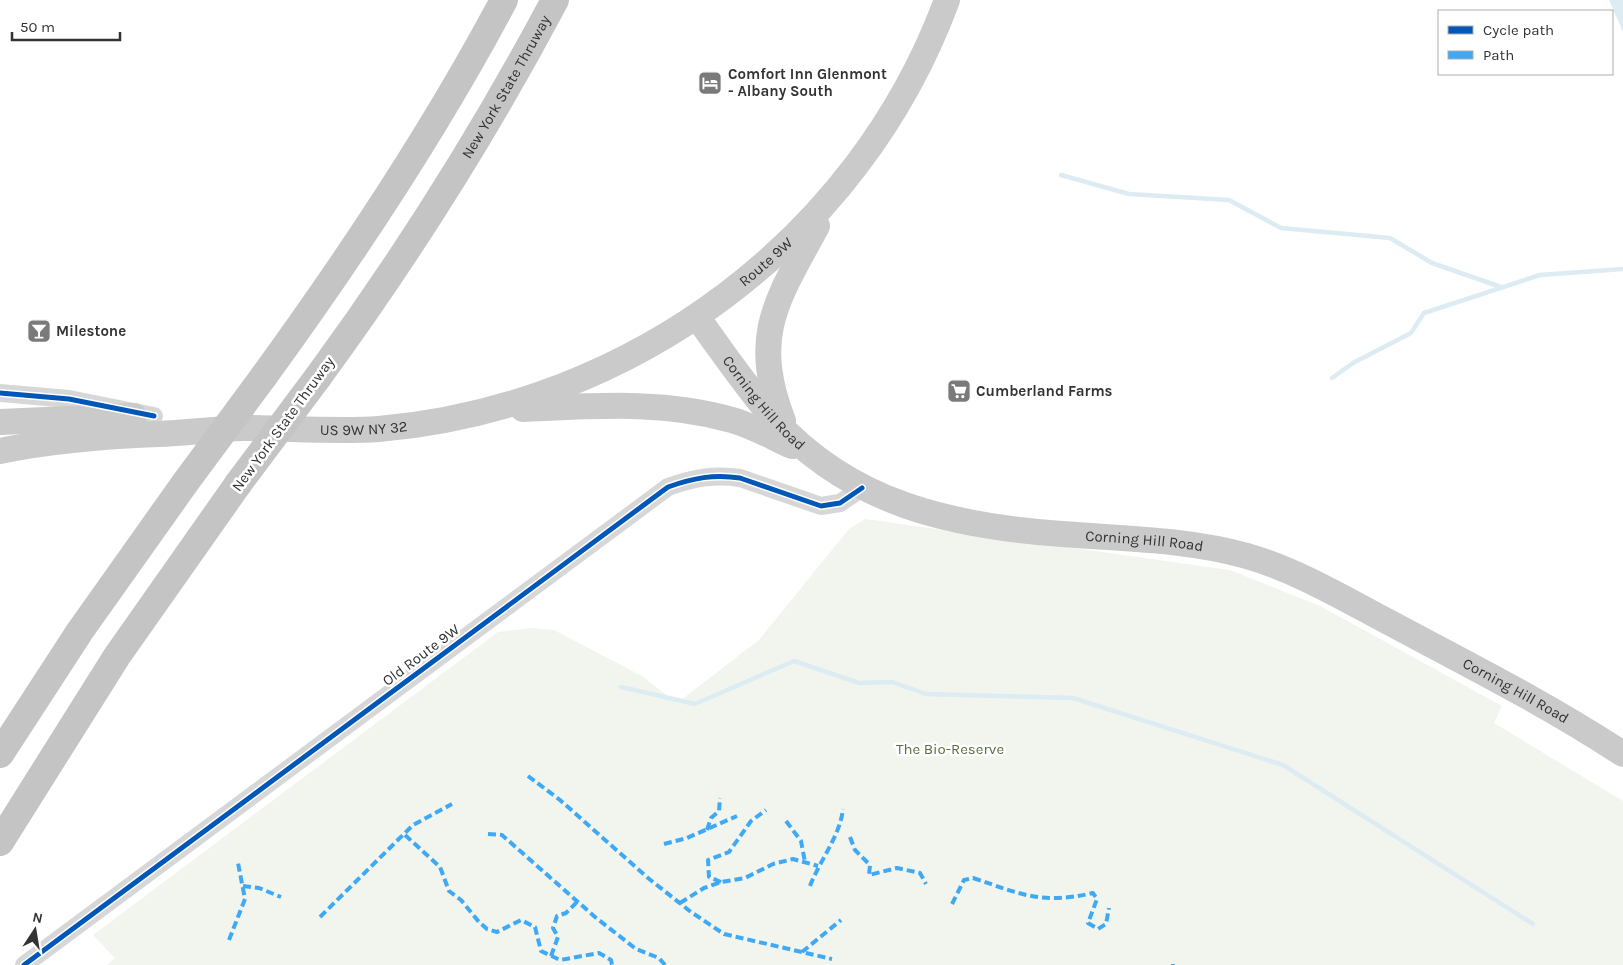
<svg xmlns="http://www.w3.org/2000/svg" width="1623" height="965" font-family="Karla,sans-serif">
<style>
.green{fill:#f1f5ed}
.water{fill:#ddebf3}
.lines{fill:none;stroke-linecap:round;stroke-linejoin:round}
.stream{stroke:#ddebf3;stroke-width:4.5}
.minor{stroke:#d7d7d7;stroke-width:18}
.primary{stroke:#cacaca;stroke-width:26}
.motorway{stroke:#c4c4c4;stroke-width:28}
.motorway-bridge{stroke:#c4c4c4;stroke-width:28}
.quiet{stroke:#3fa9f5;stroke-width:4;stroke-dasharray:8 4;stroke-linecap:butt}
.cycleway-casing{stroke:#fff;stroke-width:8}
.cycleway{stroke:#0057b8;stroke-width:5}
.labels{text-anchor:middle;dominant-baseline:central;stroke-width:5;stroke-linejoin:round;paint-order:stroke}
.poi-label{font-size:15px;font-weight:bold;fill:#333;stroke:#fff;text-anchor:start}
.street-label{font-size:15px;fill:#333;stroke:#fff}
.park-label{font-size:15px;fill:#56703f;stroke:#fff}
</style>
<rect width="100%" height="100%" fill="#fff"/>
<polygon class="green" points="865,519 1230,570 1320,606 1502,706 1494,723 1623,801 1623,965 107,965 115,958 93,935 498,632 532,628 554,630 642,676 677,703 759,640 849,529"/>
<polygon class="water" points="1609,0 1623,0 1623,32"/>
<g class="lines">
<g class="stream">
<polyline points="1061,175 1129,194 1229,200 1281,228 1390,238 1432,263 1501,287"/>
<polyline points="1332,378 1353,363 1411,333 1424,313 1540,275 1623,269"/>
<polyline points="621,687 695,704 794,661 859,683 892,682 926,694 1073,698 1283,765 1533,924"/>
</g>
<g class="minor">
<polyline points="0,393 69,399 154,416"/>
<path d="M24 965 668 487C693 478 714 474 740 478L821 506 840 503 862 488"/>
</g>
<g class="primary">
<path id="s1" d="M697 317C722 351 746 387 774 419 851 504 952 526 1062 534 1124 539 1186 539 1247 556 1299 571 1348 601 1396 626 1473 667 1550 706 1623 754"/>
<path d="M523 409C593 406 663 400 732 420 753 426 772 437 792 446"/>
<path d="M783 421C750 335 777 300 817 226"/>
<polyline points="0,422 134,416"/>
<path id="s2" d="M0 451C53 440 104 436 158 434 186 433 215 429 243 428 288 428 334 432 379 429 632 407 859 239 947 0"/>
</g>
<g class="motorway">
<path d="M264 376C352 255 434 132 504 0"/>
<path id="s3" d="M318 377C406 257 485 132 555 0"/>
<polyline points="0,754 80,631 185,483"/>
<polyline points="0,842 117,656 238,484"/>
</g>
<g class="motorway-bridge">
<polyline points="185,483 264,376"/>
<polyline points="238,484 318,377"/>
</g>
<g class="quiet">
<polyline points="528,776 560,800 648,878 691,912 724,934 832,959"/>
<polyline points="786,821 801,841 805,862"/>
<polyline points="707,830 711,818 719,811 720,798"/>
<polyline points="488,834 502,835 595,917 636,949 659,958 665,965"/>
<polyline points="405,835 440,867 449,891 461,900 479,922 487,929 497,932 521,920 535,927 541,951 560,960 599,953 611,960 612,965"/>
<polyline points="850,837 855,850 870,865 869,875 897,868 920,873 926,884"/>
<polyline points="664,844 687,838 737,816"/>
<polyline points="721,882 709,877 708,860 729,852 751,821 766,810"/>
<polyline points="243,886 259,888 281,897"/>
<path d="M810 886C820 860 840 836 843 809"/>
<polyline points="680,903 704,888 721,882 745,878 773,864 793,859 818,866"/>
<path d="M952 904 964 880 973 878C1021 894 1041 905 1093 893L1097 899 1088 923 1098 929 1106 924 1109 908"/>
<polyline points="320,917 413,825 452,804"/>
<polyline points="229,940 245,899 238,863"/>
<polyline points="802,952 841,920"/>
<polyline points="551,956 558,937 553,928 557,916 566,913 577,902"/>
<polyline points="1173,964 1173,965"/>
</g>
<g class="cycleway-casing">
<g id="cycleway">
<polyline points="0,393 69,399 154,416"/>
<path d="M24 965 668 487C693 478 714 474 740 478L821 506 840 503 862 488"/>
</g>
</g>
<use href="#cycleway" class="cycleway"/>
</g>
<defs>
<g id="hotel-square" transform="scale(1.25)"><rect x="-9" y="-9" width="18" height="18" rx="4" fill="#7a7a7a" stroke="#fff"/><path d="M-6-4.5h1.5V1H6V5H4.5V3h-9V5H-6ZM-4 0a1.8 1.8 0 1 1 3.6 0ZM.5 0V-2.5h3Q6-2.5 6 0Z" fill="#fff"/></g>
<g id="bar-square" transform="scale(1.25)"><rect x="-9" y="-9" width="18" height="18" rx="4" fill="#7a7a7a" stroke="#fff"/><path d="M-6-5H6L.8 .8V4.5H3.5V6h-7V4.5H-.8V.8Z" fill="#fff"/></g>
<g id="supermarket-square" transform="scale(1.25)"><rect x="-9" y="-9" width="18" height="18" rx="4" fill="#7a7a7a" stroke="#fff"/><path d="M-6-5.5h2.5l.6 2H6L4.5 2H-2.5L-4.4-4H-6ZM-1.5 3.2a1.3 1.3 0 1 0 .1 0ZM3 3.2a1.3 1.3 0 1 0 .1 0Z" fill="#fff"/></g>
</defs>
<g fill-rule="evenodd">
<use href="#hotel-square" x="710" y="83"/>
<use href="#bar-square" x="39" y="331"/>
<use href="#supermarket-square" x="959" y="391"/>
</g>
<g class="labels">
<g class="poi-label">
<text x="728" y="74">Comfort Inn Glenmont<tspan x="728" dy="17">- Albany South</tspan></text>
<text x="56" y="331">Milestone</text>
<text x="976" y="391">Cumberland Farms</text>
</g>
<g class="street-label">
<text stroke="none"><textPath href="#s3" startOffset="346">New York State Thruway</textPath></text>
<text stroke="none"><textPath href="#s2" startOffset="809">Route 9W</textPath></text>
<text stroke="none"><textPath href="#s1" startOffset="109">Corning Hill Road</textPath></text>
<text transform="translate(283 424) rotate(-54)">New York State Thruway</text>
<text stroke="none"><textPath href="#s2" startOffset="365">US 9W NY 32</textPath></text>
<text stroke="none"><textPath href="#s1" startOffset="529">Corning Hill Road</textPath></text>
<text transform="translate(421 655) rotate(-37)">Old Route 9W</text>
<text stroke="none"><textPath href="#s1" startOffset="934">Corning Hill Road</textPath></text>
</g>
<g class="park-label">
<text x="950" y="749">The Bio-Reserve</text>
</g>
</g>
<rect x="1438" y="10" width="175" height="65" fill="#ffffff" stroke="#adadad"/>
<rect x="1448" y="26" width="25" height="8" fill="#0057b8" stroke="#adadad"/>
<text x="1483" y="35" font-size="15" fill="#333333">Cycle path</text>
<rect x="1448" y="51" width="25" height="8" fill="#3fa9f5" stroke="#adadad"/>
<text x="1483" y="60" font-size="15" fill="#333333">Path</text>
<g transform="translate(35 930) rotate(12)" stroke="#ffffff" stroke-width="4" paint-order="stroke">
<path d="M0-4L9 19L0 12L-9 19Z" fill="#333333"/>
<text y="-8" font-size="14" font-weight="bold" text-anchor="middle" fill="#333333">N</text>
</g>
<path d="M12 32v8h108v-8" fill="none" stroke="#333333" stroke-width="2.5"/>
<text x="20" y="32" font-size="15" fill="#333333" stroke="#ffffff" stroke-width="4" paint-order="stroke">50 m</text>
</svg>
